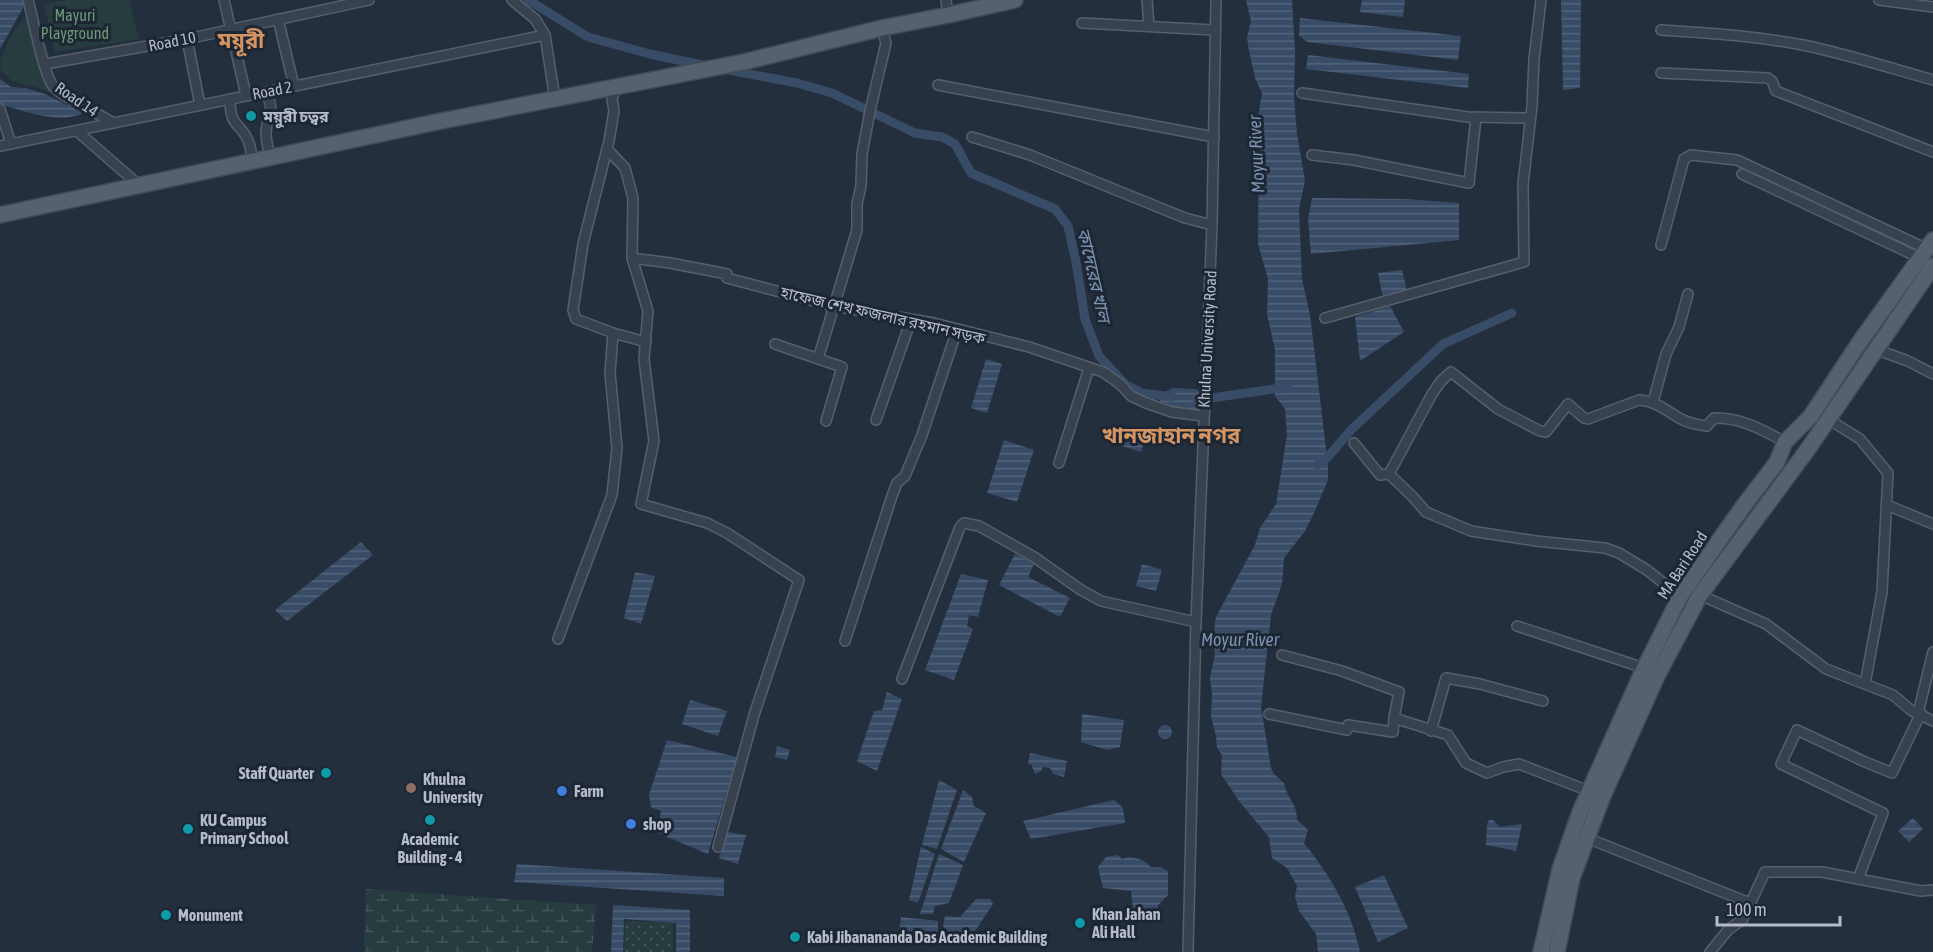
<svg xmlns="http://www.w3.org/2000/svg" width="1933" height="952" font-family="'Asap Condensed','Noto Sans Bengali',sans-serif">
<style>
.grass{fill:url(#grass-dots)}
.wetland{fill:url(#wetland-marsh)}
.park{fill:#263c3f}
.water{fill:url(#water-rules)}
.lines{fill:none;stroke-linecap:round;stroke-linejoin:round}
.canal{stroke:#394c67;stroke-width:9}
.minor-casing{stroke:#565f6c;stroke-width:12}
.primary-casing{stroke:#414a57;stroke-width:18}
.minor{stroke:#38414e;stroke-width:9}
.primary{stroke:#56606e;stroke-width:15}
.culture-dot{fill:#0f9aa8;stroke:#1d2633;stroke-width:2}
.education-dot{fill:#8d6e63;stroke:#1d2633;stroke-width:2}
.shop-dot{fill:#3f7fe0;stroke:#1d2633;stroke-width:2}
.labels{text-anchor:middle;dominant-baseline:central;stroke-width:6;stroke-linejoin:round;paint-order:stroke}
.park-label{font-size:16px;fill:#6b9a76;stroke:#1d2633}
.street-label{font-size:16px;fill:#b4bcc9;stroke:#1d2633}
.poi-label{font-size:16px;font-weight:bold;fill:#b4bcc9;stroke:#1d2633;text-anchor:start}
.water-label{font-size:18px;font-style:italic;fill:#7c92b1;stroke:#1d2633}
.district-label{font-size:22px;font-weight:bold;fill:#d59563;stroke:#1d2633}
</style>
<defs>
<pattern id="grass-dots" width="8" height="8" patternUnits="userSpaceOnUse" patternTransform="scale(1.5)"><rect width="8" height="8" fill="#263c3f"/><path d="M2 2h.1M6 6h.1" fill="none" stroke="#435659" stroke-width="1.8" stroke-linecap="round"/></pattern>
<pattern id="wetland-marsh" width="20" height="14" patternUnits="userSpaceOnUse" patternTransform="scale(1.5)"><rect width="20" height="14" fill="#263c3f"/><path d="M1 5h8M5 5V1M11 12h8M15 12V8" fill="none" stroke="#435659"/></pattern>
<pattern id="water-rules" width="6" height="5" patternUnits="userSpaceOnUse" patternTransform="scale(1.5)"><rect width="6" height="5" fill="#394c67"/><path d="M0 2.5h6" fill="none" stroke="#53647b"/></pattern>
</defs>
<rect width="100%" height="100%" fill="#242f3e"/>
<polygon class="grass" points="625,921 673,923 673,952 624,952"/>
<polygon class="wetland" points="366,889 596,905 592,952 364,952"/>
<g class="park">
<polygon points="67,0 129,0 139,39 55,52 44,4"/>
<path d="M28 13 59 96 36 87 13 82 0 69C1 48 15 28 28 13Z"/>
</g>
<g class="water">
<polygon points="0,0 22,0 24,6 0,49"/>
<path d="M1246 0H1292L1295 52 1294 98 1297 134 1305 181 1299 209 1302 279 1310 315 1328 465V480L1314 513 1305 531 1284 558 1282 584 1271 615 1261 707 1271 768 1274 774 1284 783C1287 799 1297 802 1297 820L1308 830 1304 843C1330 875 1352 912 1360 952H1318L1316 934 1299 911 1295 897 1297 886 1287 868 1272 858 1269 837 1239 801 1221 774 1222 755 1217 748 1216 736 1211 716 1212 695 1210 678 1215 654 1213 638 1216 617 1255 545 1260 528 1276 504 1287 435 1285 409 1275 396V350L1267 314 1268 279 1258 244 1259 143 1257 124 1262 93 1255 78 1249 51 1247 37 1251 21Z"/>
<polygon points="1362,0 1405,0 1403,17 1360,12"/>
<polygon points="1561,0 1581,0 1580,88 1563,90"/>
<polygon points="1300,18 1461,36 1458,60 1307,42 1299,35"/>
<polygon points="1308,55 1469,74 1468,88 1306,69"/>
<path d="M0 79 11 87 25 88 45 94 83 113C60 125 24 111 0 104Z"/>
<polygon points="1312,198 1404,199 1459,203 1459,240 1311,254 1308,220"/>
<polygon points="1402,270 1407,291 1383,298 1378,273"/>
<polygon points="1390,306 1404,332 1360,361 1355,317"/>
<polygon points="986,359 1002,364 987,413 971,408"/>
<path d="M1173 388 1196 389 1202 392 1203 395 1199 400 1203 405 1202 409C1193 412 1171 408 1161 405L1160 400 1162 393Z"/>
<polygon points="1126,432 1145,438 1141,452 1122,446"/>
<polygon points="1004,440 1034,450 1017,502 987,493"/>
<polygon points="361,542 373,555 287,621 275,610"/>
<polygon points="1015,554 1034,564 1028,577 1070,598 1060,617 999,585"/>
<polygon points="1142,564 1162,570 1156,591 1136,586"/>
<polygon points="635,572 655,576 641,624 624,618"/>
<polygon points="961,574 988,580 978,617 969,615 967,626 973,629 954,680 925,670"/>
<polygon points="887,692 902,699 877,771 857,761 874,711 882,710"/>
<polygon points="690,700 727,711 718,736 682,724"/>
<polygon points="1082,714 1124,720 1120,747 1107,750 1081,742"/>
<circle cx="1165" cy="732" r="7"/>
<polygon points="667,740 737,757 708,854 646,828 647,819 659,822 661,811 651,807 649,795"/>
<polygon points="777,746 790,750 787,760 775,757"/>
<polygon points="1030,753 1067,761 1064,777 1053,774 1050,768 1043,767 1041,771 1035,774 1031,764 1028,764"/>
<polygon points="939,780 957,790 937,849 922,845"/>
<polygon points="963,790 972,797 974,806 986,813 964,862 941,849"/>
<polygon points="1114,800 1123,808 1125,823 1031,839 1023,821"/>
<polygon points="1913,818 1923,829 1909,842 1898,831"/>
<polygon points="1489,820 1493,820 1500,827 1522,824 1516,851 1486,845 1487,824"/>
<polygon points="728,832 746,835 738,864 719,858"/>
<polygon points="921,847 935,854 918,903 909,900"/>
<polygon points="939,854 963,865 949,903 935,906 933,914 920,914"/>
<path d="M1118 855 1122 859C1132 855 1144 859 1151 867H1160L1168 871V895L1158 905 1157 921 1134 918 1131 891 1103 888 1098 867 1106 857Z"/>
<polygon points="517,864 724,878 724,896 514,882"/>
<polygon points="1384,875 1408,928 1378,942 1355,887"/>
<polygon points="976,899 990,899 993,904 975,931 949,933 943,926 945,916 960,917"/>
<polygon points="613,905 690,910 690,952 676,952 676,923 624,919 623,952 611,952"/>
<polygon points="901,917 938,921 938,939 899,936"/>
</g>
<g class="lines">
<g class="canal">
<polyline points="528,0 588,37 650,54 707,66"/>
<polyline points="723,69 797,83 832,93 915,133 942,137 955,144 971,173 1055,209 1068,226 1076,262 1085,319 1099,356 1126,385 1142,393 1172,397"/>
<polyline points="1197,400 1288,387"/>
<polyline points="1317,465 1327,458 1351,430 1443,344 1512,313"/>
</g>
<g class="minor-casing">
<g id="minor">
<path d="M28 0C33 18 43 73 53 86 64 99 97 112 113 123"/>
<polyline points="224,0 246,95"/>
<polyline points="512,0 535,19 545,35 555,99"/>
<polyline points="946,0 948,15"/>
<polyline points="1147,0 1149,26"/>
<polyline points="1879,0 1933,7"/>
<polyline points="278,19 294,86"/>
<polyline points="1082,23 1214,30"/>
<path d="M1661 30C1709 33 1756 36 1803 45 1847 54 1890 68 1933 80"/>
<polyline points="187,39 200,105"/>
<polyline points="45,64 187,39 369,0"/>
<polyline points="1661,73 1768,78 1772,81 1776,91 1933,152"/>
<polyline points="938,85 1214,137"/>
<path d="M265 92C277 111 266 116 266 134 266 142 269 151 271 158"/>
<polyline points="1302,93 1468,117 1530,118"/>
<path d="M230 99C230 130 241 121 249 143 251 149 252 156 253 163"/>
<polyline points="0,109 11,144"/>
<polyline points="77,131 140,186"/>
<polyline points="972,137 1030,155 1185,218 1212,225"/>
<polyline points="0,146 545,35"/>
<polyline points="607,149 625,168 633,198 632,258 648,311 644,359 654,441 641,504 707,523 727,533 799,580 754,715 718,847"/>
<polyline points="1312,155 1354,160 1469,183 1476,117"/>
<polyline points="1742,174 1920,258"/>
<polyline points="1661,245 1684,159 1691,155 1737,160 1927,249"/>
<polyline points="632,258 670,263 727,274 727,278 833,306 934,323 1029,347 1103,372 1120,384 1131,396 1146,403 1172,412 1203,416"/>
<polyline points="1325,318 1524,262 1523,184 1532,106 1534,59 1541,0"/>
<polyline points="613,333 646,342"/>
<polyline points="775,344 842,367 826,421"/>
<polyline points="1875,349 1908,361 1933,374"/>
<polyline points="818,359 857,230 857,204 861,186 862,154 870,111 886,43 882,28"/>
<polyline points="1653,402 1666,354 1679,327 1688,294"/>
<polyline points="1828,419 1860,439 1888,473 1882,592 1865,684"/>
<polyline points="876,420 911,320"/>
<polyline points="1354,443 1380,475 1389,474 1413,497 1426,512 1471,531 1536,541 1605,548 1619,553 1647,570 1677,594 1681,595"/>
<polyline points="1059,463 1089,368"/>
<path d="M1389 474 1432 394 1441 381 1451 372 1498 409 1540 431 1546 432 1568 404 1584 418 1588 419 1639 400C1655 401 1666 410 1679 418 1688 423 1697 425 1707 426L1714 418C1740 417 1763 430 1785 442"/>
<polyline points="1887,505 1933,524"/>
<polyline points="1700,595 1766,624 1826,669 1893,695 1912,711 1933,721"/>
<polyline points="1517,626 1644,668"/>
<polyline points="558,639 612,495 617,448 610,373 613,333 576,319 573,310 583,244 609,141 614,111 612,99 616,87"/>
<polyline points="845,641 892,496 897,483 905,476 922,435 957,330"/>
<polyline points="1282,655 1342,671 1399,692 1394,718"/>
<polyline points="902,679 960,527 964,523 979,526 1034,557 1081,590 1101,601 1196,622"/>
<polyline points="1269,714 1347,730 1348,725 1393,732 1394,718 1448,735 1466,763 1487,773 1503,767 1519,764 1589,791"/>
<polyline points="1921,714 1919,709 1933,652"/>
<polyline points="1431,731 1446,678 1480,684 1543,701"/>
<polyline points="1587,838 1750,903"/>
<polyline points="1858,879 1883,813 1781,764 1797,730 1863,761 1892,773 1920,715"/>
<polyline points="1188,952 1196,622 1212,225 1216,0"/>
<polyline points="1710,952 1728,930 1743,919 1765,872 1822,872 1921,891 1933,890"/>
</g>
</g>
<g class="primary-casing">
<g id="primary">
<polyline points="0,215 441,121 744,62 882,28 948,15 1015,0"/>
<polyline points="1541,952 1560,869 1580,812 1641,675 1681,595 1742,508 1777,462 1785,442 1811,416 1859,343 1933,240"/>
<polyline points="1557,952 1572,878 1602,798 1657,676 1700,595 1808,449 1933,266"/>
</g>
</g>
<use href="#minor" class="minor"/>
<use href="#primary" class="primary"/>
</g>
<g class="culture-dot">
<circle cx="251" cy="116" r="6"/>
<circle cx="326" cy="773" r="6"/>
<circle cx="430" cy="820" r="6"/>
<circle cx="188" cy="829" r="6"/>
<circle cx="166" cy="915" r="6"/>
<circle cx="1080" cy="923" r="6"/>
<circle cx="795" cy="937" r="6"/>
</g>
<circle class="education-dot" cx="411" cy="788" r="6"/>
<g class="shop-dot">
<circle cx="562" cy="791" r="6"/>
<circle cx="631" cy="824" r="6"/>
</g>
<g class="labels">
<g class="park-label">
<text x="75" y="15">Mayuri<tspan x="75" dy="18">Playground</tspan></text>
</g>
<g class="street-label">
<text transform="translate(172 41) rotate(-11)">Road 10</text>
<text transform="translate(272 90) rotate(-11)">Road 2</text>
<text transform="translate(77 99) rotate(34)">Road 14</text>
<text transform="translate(883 315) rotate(13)">হাফেজ শেখ ফজলার রহমান সড়ক</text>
<text transform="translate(1207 339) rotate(-87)">Khulna University Road</text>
<text transform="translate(1682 565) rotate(-57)">MA Bari Road</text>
</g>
<g class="poi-label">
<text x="263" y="116">ময়ুরী চত্বর</text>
<text x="314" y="773" text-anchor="end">Staff Quarter</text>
<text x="423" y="779">Khulna<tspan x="423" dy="18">University</tspan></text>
<text x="574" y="791">Farm</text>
<text x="200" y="820">KU Campus<tspan x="200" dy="18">Primary School</tspan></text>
<text x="643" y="824">shop</text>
<text x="430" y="839" text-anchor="middle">Academic<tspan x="430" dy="18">Building - 4</tspan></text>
<text x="1092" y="914">Khan Jahan<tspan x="1092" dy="18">Ali Hall</tspan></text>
<text x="178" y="915">Monument</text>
<text x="807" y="937">Kabi Jibanananda Das Academic Building</text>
</g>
<g class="water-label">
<text transform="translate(1256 154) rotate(-93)">Moyur River</text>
<text transform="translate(1094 275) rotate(77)">কাদেরের খাল</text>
<text x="1240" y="639">Moyur River</text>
</g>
<g class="district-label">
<text x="241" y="40">ময়ূরী</text>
<text x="1171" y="435">খানজাহান নগর</text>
</g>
</g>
<path d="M1717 916v9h123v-9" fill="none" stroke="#b4bcc9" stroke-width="3"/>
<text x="1726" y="916" font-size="18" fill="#b4bcc9" stroke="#1d2633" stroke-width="4.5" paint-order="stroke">100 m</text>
</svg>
